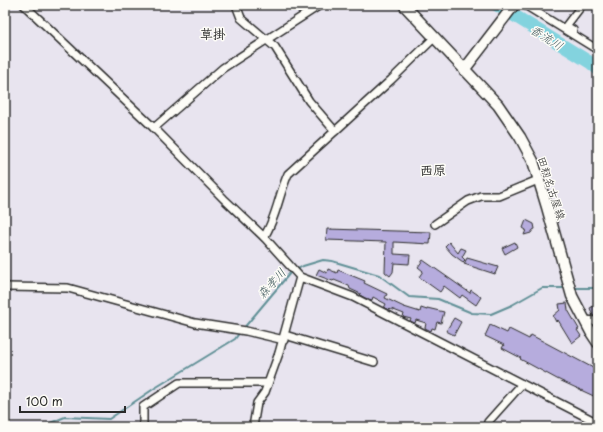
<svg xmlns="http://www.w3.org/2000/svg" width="603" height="432" font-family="'Playpen Sans','Klee One',sans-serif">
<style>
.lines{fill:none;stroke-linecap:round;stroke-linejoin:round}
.stream{stroke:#609096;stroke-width:2}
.river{stroke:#83d3de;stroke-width:13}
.building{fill:#b6acdd;stroke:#2b2b2b}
.street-casing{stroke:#2b2b2b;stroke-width:10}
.secondary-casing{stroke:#2b2b2b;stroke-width:13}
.street{stroke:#fdfcf7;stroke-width:7}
.secondary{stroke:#fdfcf7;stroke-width:10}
.labels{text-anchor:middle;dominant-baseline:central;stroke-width:3;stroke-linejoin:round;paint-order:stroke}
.street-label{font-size:11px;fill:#2b2b2b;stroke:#fdfcf7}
.water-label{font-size:12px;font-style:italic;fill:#455d61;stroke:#fdfcf7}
.quarter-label{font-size:13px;font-weight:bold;fill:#2b2b2b;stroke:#fdfcf7}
</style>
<rect width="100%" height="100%" fill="#e8e4ef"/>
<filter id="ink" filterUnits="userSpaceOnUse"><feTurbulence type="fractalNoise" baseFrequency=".025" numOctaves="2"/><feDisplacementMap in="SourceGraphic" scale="8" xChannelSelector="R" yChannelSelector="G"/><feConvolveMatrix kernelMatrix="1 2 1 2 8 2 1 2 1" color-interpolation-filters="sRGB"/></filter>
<g filter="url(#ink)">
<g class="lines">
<g class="stream">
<polyline points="296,270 303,266 323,260 332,261 379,275 409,297 438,299 472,313 491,314 512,305 542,288 566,288"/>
<polyline points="574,288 598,288"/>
<polyline points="243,329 290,273 292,272"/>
<polyline points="48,424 65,417 109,419 155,388 235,339 240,332"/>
</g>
<polyline class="river" points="497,5 591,63 598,69"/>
</g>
<g class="building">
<polygon points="526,220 534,224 535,229 533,230 531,233 524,235 526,230 523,228"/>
<polygon points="327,229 431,232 430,244 394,242 394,254 410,255 409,264 394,263 393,272 390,276 385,272 386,242 326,240"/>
<polygon points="449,242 458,253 461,248 466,250 462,257 465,260 463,262 452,254 445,246"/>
<polygon points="515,242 517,247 505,254 502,248"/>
<polygon points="467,258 498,267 495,274 464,264"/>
<polygon points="423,260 470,293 471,290 481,297 476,305 462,295 460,298 444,286 440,292 419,277 423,271 418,267"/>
<polygon points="319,269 327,273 328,269 337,273 338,270 365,281 364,283 387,294 385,298 404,307 420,312 421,308 427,310 427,308 444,312 441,323 437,322 435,329 432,328 431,331 425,328 426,323 416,320 415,323 410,321 411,319 403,317 404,314 391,309 390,310 384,308 386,304 373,297 372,300 365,298 360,295 361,294 350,289 349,286 334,280 333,281 319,276 316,275"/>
<polygon points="567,303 568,310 579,329 577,330 581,336 572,343 558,320 556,322 553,316 560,310 559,304"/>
<polygon points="598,304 598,316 593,316 590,308"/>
<polygon points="454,318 461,322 454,335 446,331"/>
<polygon points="490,325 507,333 509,329 529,339 531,335 597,370 595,374 598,375 598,398 557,379 520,359 521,358 502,348 504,345 485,336"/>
</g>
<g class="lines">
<g class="street-casing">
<g id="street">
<polyline points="24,5 154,128 224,199 264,237 300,277 279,353 265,392 257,403 253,427"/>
<polyline points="236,5 241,18 275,47 309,101 335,131"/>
<polyline points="525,5 598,50"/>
<polyline points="573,30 566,26 582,5"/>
<polyline points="154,128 223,68 320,5"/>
<polyline points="435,224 468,201 481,196 499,196 538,180"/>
<path d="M264 237C276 219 279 194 288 174L391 80 435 37"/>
<polyline points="300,277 353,297 598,423"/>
<polyline points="5,287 68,288 195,323 246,331 284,340"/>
<polyline points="584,320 598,321"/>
<polyline points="285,335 374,362"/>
<polyline points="143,427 143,407 179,383 268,383"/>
<polyline points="487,427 488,422 522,384"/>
</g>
</g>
<g class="secondary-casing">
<g id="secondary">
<polyline points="404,5 498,105 520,137 533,161 547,207 572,296 592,334 598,343"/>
<polyline points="464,70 514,5"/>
</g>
</g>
<use href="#street" class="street"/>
<use href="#secondary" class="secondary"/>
</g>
</g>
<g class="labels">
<g class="street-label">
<text transform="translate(552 188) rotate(72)">田籾名古屋線</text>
</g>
<g class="water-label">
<text transform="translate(547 37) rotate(32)">香流川</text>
<text transform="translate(271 283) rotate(-48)">森孝川</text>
</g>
<g class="quarter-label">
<text x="213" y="33">草掛</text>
<text x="433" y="169">西原</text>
</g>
</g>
<rect width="603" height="432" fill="none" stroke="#fdfcf7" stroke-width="20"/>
<rect x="10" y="10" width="583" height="412" fill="none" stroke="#2b2b2b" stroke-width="1.5" filter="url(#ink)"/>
<path d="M20 406v6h105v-6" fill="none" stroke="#2b2b2b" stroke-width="2"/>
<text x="26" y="406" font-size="12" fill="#2b2b2b" stroke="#fdfcf7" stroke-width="3" paint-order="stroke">100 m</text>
</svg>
